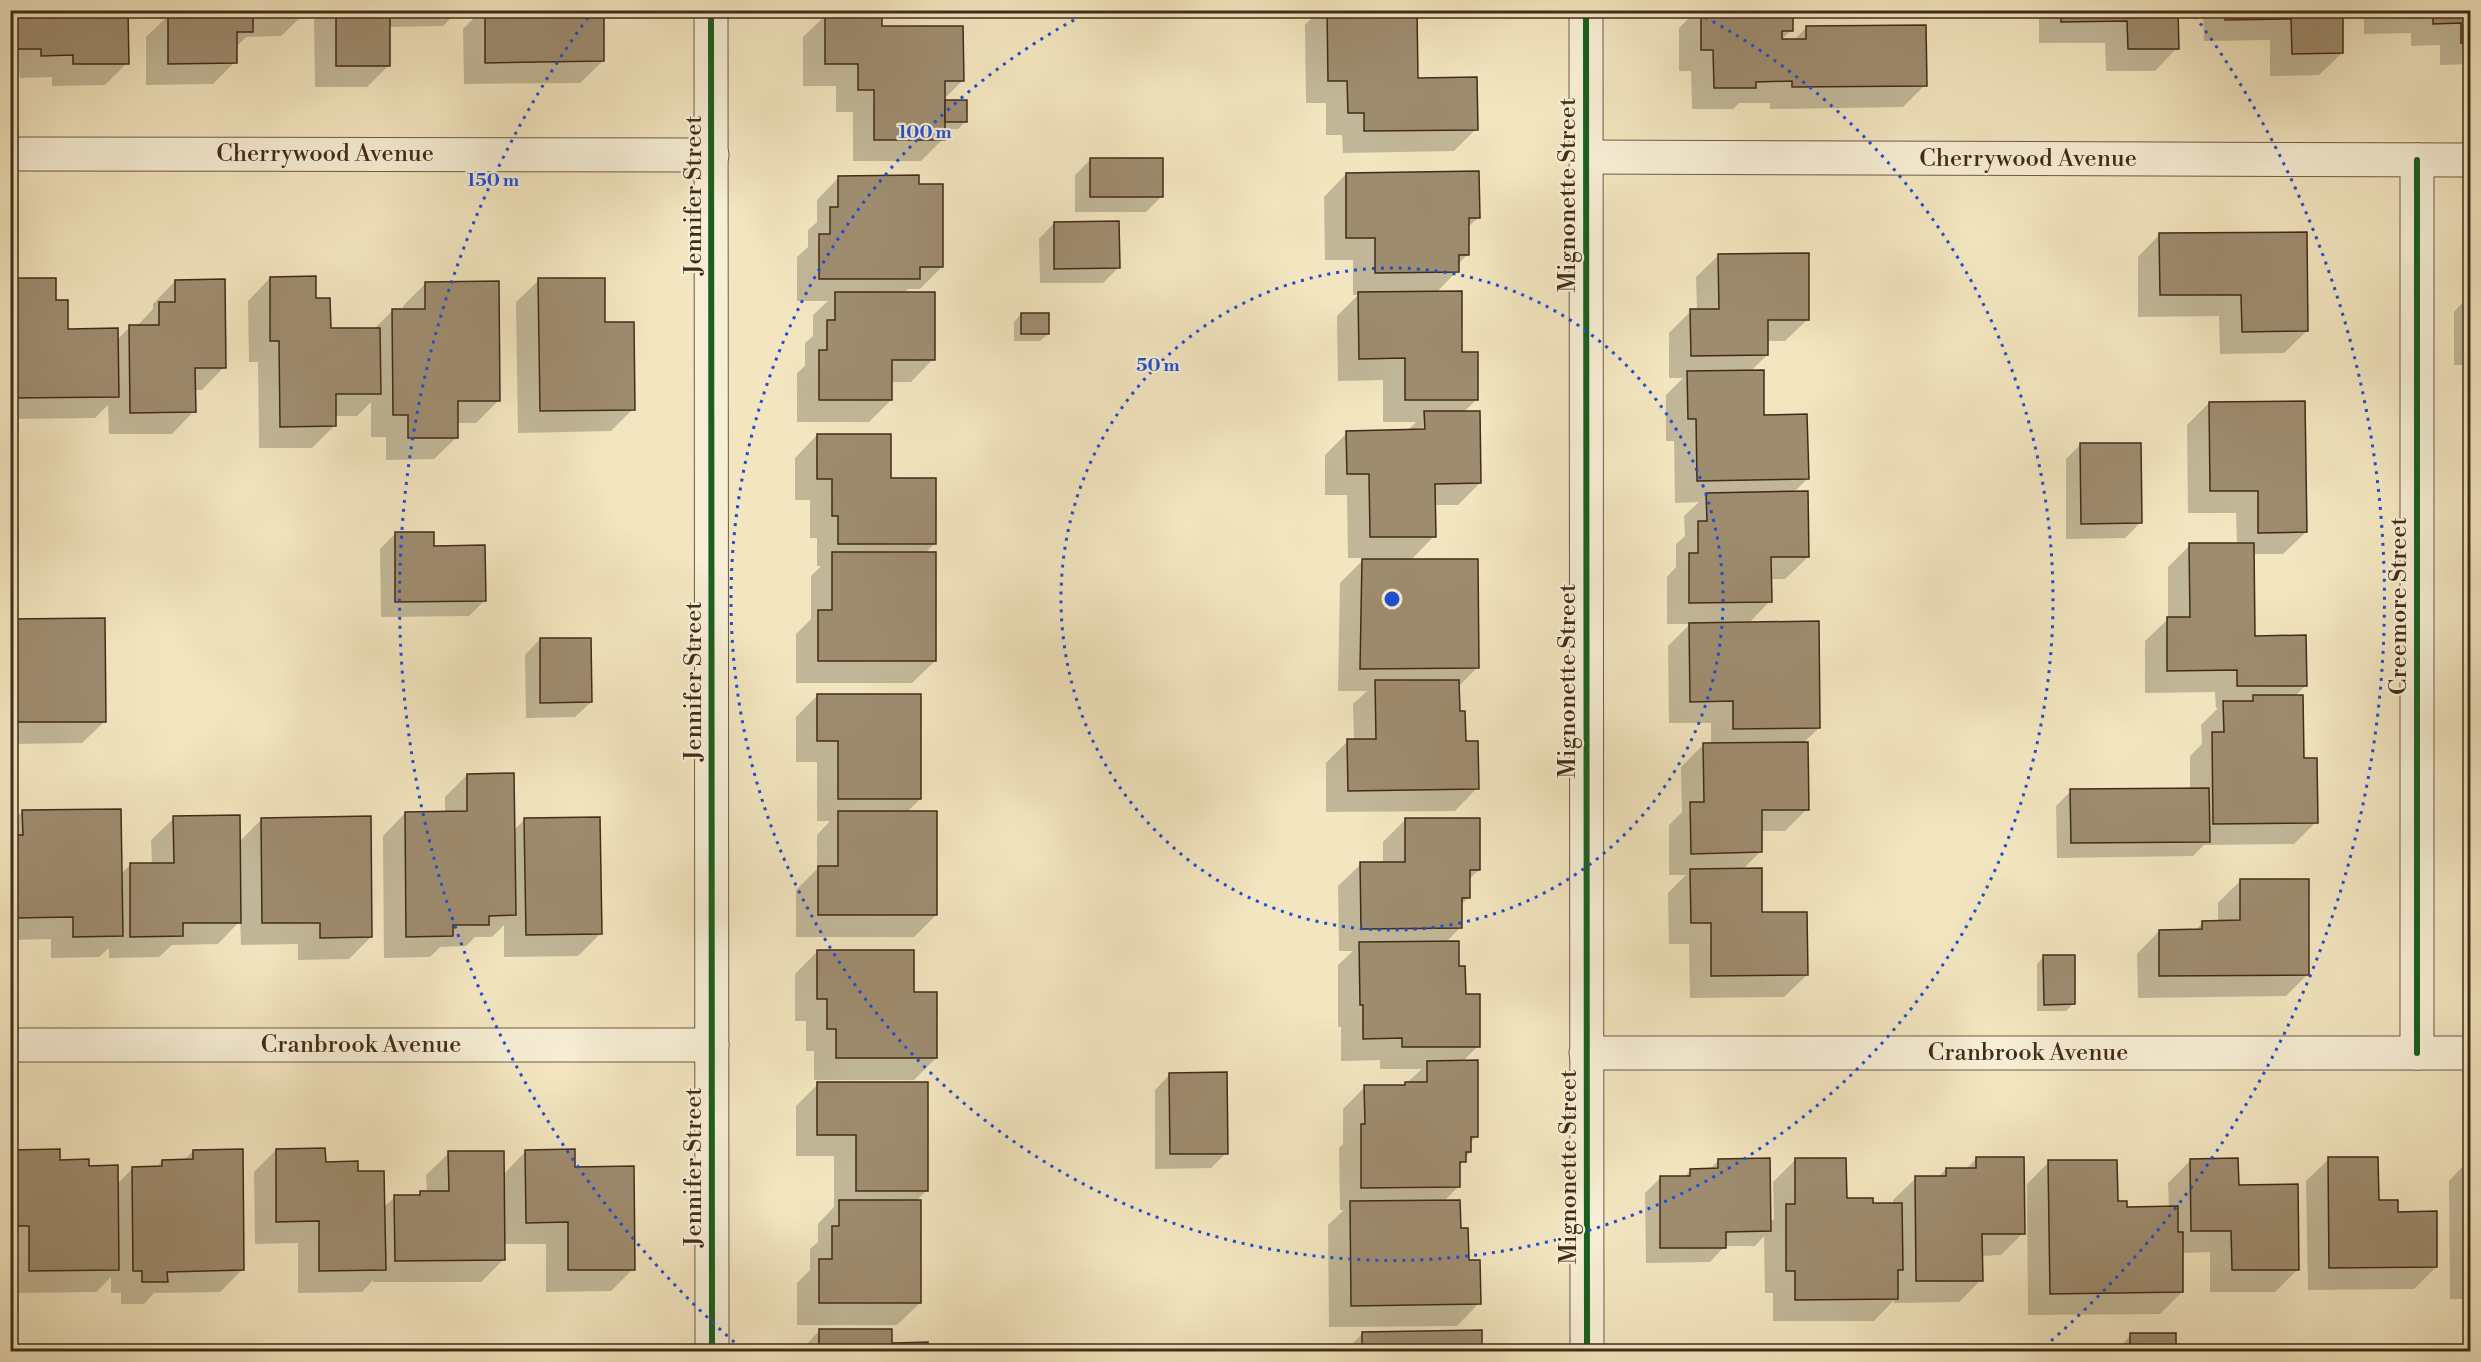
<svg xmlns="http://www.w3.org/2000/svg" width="2481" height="1362" font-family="'Libre Bodoni',serif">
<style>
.shadow{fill:#0003}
.building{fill:#9e8c6f;stroke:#432b19;stroke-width:1.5}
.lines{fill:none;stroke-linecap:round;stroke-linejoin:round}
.minor-casing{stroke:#6f5a42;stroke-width:35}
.minor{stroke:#f7eed5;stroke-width:33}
.cycleway-casing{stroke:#f7eed5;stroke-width:10}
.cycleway{stroke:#1b5e20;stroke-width:6}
.ring{fill:none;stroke:#1d4ed8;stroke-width:3;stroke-dasharray:3 6}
.labels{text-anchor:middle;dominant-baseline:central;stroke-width:4.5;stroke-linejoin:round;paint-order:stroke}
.street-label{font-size:24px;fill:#432b19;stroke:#f7eed5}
.centre{fill:#1d4ed8;stroke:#f7eed5;stroke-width:3}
.ring-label{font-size:18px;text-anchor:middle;font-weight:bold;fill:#1d4ed8;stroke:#f7eed5;stroke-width:4.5;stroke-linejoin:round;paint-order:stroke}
</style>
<rect width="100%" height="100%" fill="#f2e5bf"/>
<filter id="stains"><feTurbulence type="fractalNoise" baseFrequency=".00333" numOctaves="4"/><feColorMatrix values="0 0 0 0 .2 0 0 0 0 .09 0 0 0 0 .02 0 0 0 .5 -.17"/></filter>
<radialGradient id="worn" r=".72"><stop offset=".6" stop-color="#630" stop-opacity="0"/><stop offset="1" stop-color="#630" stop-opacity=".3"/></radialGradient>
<g class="shadow">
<polygon points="10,10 127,63 105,85 52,86 52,77 20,78 19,70 10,71"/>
<polygon points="170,10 304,10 304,14 281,36 246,37 235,48 235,62 213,84 146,85 146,37 170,14"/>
<polygon points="323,10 459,10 443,26 388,27 389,65 367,87 315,87 314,20"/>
<polygon points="482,10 602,10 603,61 580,83 464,84 463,29"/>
<polygon points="1319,10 1416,10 1416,80 1476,129 1454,151 1343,153 1342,135 1326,135 1326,103 1306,103 1305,25"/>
<polygon points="1691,10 1791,10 1792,30 1781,40 1794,40 1806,28 1925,85 1903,107 1770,109 1770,103 1739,103 1733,109 1692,109 1691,71 1679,71 1679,28 1691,16"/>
<polygon points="2039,10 2177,10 2177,48 2155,71 2106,71 2105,43 2039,43"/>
<polygon points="2203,10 2341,10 2342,53 2319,75 2270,76 2270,40 2204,41"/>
<polygon points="2364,10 2470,10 2470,64 2440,65 2440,45 2411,46 2411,33 2364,34"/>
<polygon points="826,15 881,28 962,81 943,100 965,122 958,129 943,129 943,139 921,161 853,161 853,112 836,112 836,86 803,86 803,37"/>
<polygon points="1090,160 1162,196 1146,212 1075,212 1075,175"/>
<polygon points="1346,174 1478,218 1467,228 1468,254 1457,265 1457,271 1436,293 1477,399 1464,412 1480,483 1458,505 1434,505 1434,536 1410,561 1478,667 1458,687 1458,712 1477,788 1455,811 1326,812 1326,763 1348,741 1354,741 1353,704 1367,691 1338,691 1340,583 1365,558 1348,558 1347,495 1325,495 1325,455 1347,433 1407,431 1416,422 1383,422 1383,380 1338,381 1337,316 1358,295 1353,295 1353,260 1325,260 1324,197"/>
<polygon points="839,177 917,185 942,267 920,289 908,289 904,293 933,359 911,382 891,382 891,400 869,422 797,422 797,373 805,366 805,343 813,336 813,315 828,301 797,301 797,257 808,247 808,230 817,222 817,200"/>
<polygon points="1054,223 1118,268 1103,283 1040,283 1039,239"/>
<polygon points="2160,234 2307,331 2284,353 2220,354 2219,316 2138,317 2138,257"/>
<polygon points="1719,255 1808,319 1785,341 1767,341 1767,355 1750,372 1763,416 1807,479 1793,493 1808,557 1785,579 1770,579 1770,601 1749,623 1819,728 1802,744 1807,809 1785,831 1760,831 1760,852 1742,870 1760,914 1807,975 1784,997 1690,998 1689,944 1669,944 1668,893 1686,875 1669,875 1669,825 1682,812 1681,767 1704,744 1711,744 1711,723 1669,723 1668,646 1690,624 1667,624 1667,577 1676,567 1676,544 1685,536 1684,516 1699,502 1675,503 1674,441 1666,441 1666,395 1683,378 1669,378 1669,333 1691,311 1697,311 1696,277"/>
<polygon points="270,278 315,300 329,330 373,330 392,311 403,311 403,306 425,284 499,400 476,423 456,423 457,437 434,459 386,460 386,437 371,437 371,402 357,416 335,416 335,425 312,448 259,448 258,362 249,362 248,301"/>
<polygon points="10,280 55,302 66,331 117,340 130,327 137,326 153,309 153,304 175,281 224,367 202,390 194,390 194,411 172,434 109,434 108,405 95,418 10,419"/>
<polygon points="539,280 604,323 633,409 611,431 518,433 516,302"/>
<polygon points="2470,284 2470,365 2454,365 2454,312 2467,298 2467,288"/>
<polygon points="1021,314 1048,334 1040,341 1014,341 1014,322"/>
<polygon points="2209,403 2306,532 2283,554 2253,554 2253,637 2306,685 2294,697 2303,760 2316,822 2294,844 2204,845 2193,856 2057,858 2056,806 2071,791 2190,789 2190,756 2202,744 2201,725 2218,708 2216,708 2215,692 2145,693 2145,641 2168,619 2168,567 2190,545 2237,544 2236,513 2188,513 2187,425"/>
<polygon points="817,435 890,480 935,543 924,554 935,661 912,683 796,683 796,634 811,619 811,576 821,566 817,566 817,538 810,538 810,500 795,500 795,458"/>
<polygon points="2081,444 2140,523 2125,538 2066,539 2066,459"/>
<polygon points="395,534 433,548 484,601 469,616 381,617 380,549"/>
<polygon points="10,620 105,721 82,743 10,744"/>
<polygon points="540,639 591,702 575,717 526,718 525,655"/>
<polygon points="818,695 920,799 906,813 936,915 914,937 796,937 796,890 817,869 817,835 830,821 817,821 817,762 796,762 796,717"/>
<polygon points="467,775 513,831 525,819 600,934 578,956 504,957 504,925 492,937 475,937 466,946 440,947 430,957 384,958 383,836 405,813 445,813 445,797"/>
<polygon points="2470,801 2470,855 2466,855 2466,805"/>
<polygon points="23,811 121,874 130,865 152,865 151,840 174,818 239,842 262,819 371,937 349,959 298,960 298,944 241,945 240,921 218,944 172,945 159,957 109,958 109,948 99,957 51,958 51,939 10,940 10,823"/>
<polygon points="1405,820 1479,870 1468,880 1468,898 1460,906 1461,927 1445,943 1458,967 1478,1046 1462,1062 1477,1136 1470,1143 1470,1152 1459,1167 1459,1186 1443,1202 1460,1230 1479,1303 1457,1326 1329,1327 1328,1225 1344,1210 1340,1210 1339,1148 1343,1144 1343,1109 1365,1087 1402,1087 1422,1069 1380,1069 1380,1060 1341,1061 1341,1027 1338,1027 1338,965 1353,951 1339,951 1338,886 1361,864 1383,864 1383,842"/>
<polygon points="2470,880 2470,969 2467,969 2466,885"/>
<polygon points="2240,881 2308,974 2286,996 2138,998 2137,954 2159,931 2194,931 2203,923 2218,922 2218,903"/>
<polygon points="817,952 912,994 936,1058 914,1080 814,1080 814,1051 806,1051 806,1021 795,1021 795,974"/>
<polygon points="2044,956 2074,1003 2066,1011 2037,1011 2037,964"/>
<polygon points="1170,1074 1226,1153 1211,1168 1155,1169 1155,1090"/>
<polygon points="818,1084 927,1190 916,1201 920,1303 897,1325 797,1325 797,1283 810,1270 810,1249 818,1242 818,1224 834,1207 834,1156 796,1156 796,1106"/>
<polygon points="276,1150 356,1173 383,1208 395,1197 417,1197 421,1193 427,1193 426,1175 449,1153 503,1175 526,1151 633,1269 611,1291 546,1292 546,1244 503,1244 504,1259 481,1282 373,1282 373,1280 362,1292 298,1293 298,1243 255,1244 254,1172"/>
<polygon points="12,1151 88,1168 117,1184 133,1168 155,1168 162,1161 184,1160 193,1151 242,1270 220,1292 154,1293 144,1304 121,1304 121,1293 111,1293 111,1277 96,1292 10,1293"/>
<polygon points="1976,1159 2023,1233 2001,1255 1981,1256 1981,1280 1959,1302 1894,1303 1894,1300 1874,1321 1773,1321 1773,1293 1765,1293 1764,1236 1755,1246 1725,1246 1710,1262 1646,1263 1645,1193 1660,1178 1683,1178 1690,1171 1709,1170 1719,1160 1770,1222 1774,1219 1773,1182 1795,1160 1846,1200 1871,1204 1893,1204 1893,1200 1916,1178 1937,1178 1946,1169 1966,1169"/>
<polygon points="2329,1159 2377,1201 2396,1213 2436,1267 2414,1289 2308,1290 2306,1181"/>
<polygon points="2470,1159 2470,1299 2450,1299 2449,1181"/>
<polygon points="2191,1160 2237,1187 2297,1270 2275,1292 2210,1292 2210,1252 2181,1253 2182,1292 2160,1314 2028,1315 2027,1184 2049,1162 2125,1209 2169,1208 2168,1183"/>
<polygon points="820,1330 890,1344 927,1352 799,1352"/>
<polygon points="1363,1333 1480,1352 1344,1352"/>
<polygon points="2131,1335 2175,1352 2115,1352"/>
</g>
<g class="building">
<polygon points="10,10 128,10 129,64 73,64 73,55 41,56 41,49 10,49"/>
<polygon points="192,10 305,10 305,14 253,15 253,32 237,32 237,63 168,64 168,13 192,13"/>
<rect x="336" y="10" width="54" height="56"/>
<polygon points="485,10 604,10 604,61 485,63"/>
<polygon points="1327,10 1417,10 1418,78 1477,77 1478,130 1364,131 1364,113 1348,113 1347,81 1328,81"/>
<polygon points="1701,10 1793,10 1793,31 1782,31 1782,39 1806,39 1806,26 1926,25 1927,86 1792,87 1792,81 1756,82 1756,88 1714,88 1713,50 1701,50"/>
<polygon points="2061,10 2178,10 2179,49 2128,49 2127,21 2061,22"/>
<polygon points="2225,10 2343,10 2343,53 2292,54 2291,19 2225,20"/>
<polygon points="2386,10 2470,10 2470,43 2461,43 2461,23 2433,24 2433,11"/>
<polygon points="825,14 882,14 882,26 963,26 964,81 945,81 945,140 874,140 874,90 858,90 858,64 825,64"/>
<rect x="945" y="100" width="22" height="22"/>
<rect x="1090" y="158" width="73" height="39"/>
<polygon points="1479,171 1480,218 1469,218 1469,255 1459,255 1459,272 1375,273 1375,238 1346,238 1346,173"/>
<polygon points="919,175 919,184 943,184 943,267 920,267 920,279 819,279 819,234 830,234 830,207 838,207 838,176"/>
<polygon points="1119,221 1120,268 1054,269 1054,222"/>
<polygon points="2307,232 2308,331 2242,332 2241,295 2160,295 2159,233"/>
<polygon points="1809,253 1809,320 1768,320 1768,355 1691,356 1690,309 1719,309 1718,254"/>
<polygon points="316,276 316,298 330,298 331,328 380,328 381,394 336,394 336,426 280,427 279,341 270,341 270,277"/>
<polygon points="10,278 56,278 56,300 68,300 68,329 118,328 119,397 10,398"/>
<polygon points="538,278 605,278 605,322 634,322 635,410 540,411"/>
<polygon points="225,279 226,368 195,368 196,412 130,413 129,325 159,325 159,302 175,302 175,280"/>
<polygon points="499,281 500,401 458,401 458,438 408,438 408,415 393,415 392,309 425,309 425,282"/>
<polygon points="1462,291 1462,352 1478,352 1478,400 1405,400 1405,358 1359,359 1358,292"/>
<polygon points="835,292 935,292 935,360 892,360 892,400 819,400 819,350 827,350 827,320 835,320"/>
<rect x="1021" y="313" width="28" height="21"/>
<polygon points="1764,370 1764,415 1807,414 1809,479 1697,481 1696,419 1688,419 1687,371"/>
<polygon points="2305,401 2307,532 2258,533 2258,491 2210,491 2209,402"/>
<polygon points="1424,411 1480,411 1481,483 1435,484 1436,537 1370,537 1369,474 1347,474 1346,431 1425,429"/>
<polygon points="817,434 891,434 891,478 936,478 936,544 838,544 838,516 832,516 832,479 817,479"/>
<polygon points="2080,443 2141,443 2142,523 2081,524"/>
<polygon points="1808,491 1809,557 1771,557 1772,602 1689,603 1689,553 1698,553 1698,521 1707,521 1706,493"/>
<polygon points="395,532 434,532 434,546 485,545 486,601 395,602"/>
<polygon points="2189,543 2254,543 2255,636 2306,635 2307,686 2237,686 2237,670 2167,671 2167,617 2190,617"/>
<polygon points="832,552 936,552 936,661 818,661 818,610 832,610"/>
<polygon points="1362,559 1478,559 1479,668 1360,669"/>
<polygon points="105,618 106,722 10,722 10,619"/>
<polygon points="1819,621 1820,728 1733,729 1733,701 1690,702 1689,623"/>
<polygon points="540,638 591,638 592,702 540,703"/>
<polygon points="1375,680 1459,680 1460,711 1465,711 1466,741 1478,741 1479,789 1348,791 1347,739 1376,739"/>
<polygon points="817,694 921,694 921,799 838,799 838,741 817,741"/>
<polygon points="2253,695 2303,695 2304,758 2317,758 2318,823 2213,824 2212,732 2224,732 2223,701 2253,701"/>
<polygon points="1808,742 1809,810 1762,810 1762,852 1691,854 1690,802 1704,802 1703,743"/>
<polygon points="514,773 516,915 489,916 489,925 453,925 453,936 406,937 405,812 467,811 467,774"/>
<polygon points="2209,788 2210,842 2071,843 2070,789"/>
<polygon points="121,809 123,936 73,937 73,917 14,918 13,835 23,835 22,810"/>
<polygon points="838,811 937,811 937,915 818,915 818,866 838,866"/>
<polygon points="240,815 241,923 183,923 183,936 130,937 130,863 174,863 173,816"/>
<polygon points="371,816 372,937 320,938 320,923 262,923 261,818"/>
<polygon points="600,817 602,934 526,935 524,818"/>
<polygon points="1405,818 1480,818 1480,870 1470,870 1470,898 1462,898 1462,928 1361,929 1360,862 1405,862"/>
<polygon points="1762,868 1762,912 1807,912 1808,975 1711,976 1711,923 1691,923 1690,869"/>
<polygon points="2240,879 2309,879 2309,975 2159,976 2159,930 2202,929 2202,921 2240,920"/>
<polygon points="1459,941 1459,966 1465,966 1466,994 1480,994 1480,1047 1402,1047 1402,1038 1363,1039 1363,1005 1360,1005 1359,942"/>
<polygon points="817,950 914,950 914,992 937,992 937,1058 836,1058 836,1029 827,1029 827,999 817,999"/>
<polygon points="2043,955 2075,955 2075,1004 2044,1005"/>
<polygon points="1478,1060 1478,1137 1471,1137 1471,1152 1466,1152 1466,1162 1460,1162 1460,1187 1361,1188 1361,1124 1365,1124 1364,1085 1405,1085 1405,1082 1427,1082 1427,1061"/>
<polygon points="1227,1072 1228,1154 1170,1154 1169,1073"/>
<polygon points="817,1082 928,1082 928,1191 856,1191 856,1135 817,1135"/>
<polygon points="325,1148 326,1162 358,1161 358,1171 384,1171 386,1270 319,1271 319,1221 276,1222 276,1149"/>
<polygon points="60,1149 60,1160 89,1159 89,1166 118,1165 119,1270 29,1271 29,1226 13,1226 11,1150"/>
<polygon points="243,1149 244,1270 167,1272 168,1282 142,1282 142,1271 133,1271 132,1167 162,1166 162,1160 193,1159 193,1150"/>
<polygon points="575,1149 575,1167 634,1166 635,1270 568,1270 568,1222 526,1223 525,1150"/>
<polygon points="448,1151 504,1151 505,1260 395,1261 394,1195 420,1195 420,1191 449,1191"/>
<polygon points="1976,1157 2024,1157 2025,1234 1982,1234 1983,1281 1916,1281 1915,1176 1946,1176 1946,1168 1976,1168"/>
<polygon points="2328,1157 2378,1157 2379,1200 2398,1200 2398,1212 2437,1211 2437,1267 2329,1268"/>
<polygon points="1770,1158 1771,1231 1726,1232 1726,1248 1660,1248 1660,1176 1690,1176 1690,1169 1718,1168 1718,1159"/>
<polygon points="1795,1158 1846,1158 1847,1198 1873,1198 1873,1203 1902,1203 1903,1270 1898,1270 1898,1299 1795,1300 1795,1271 1786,1271 1786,1204 1795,1204"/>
<polygon points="2238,1158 2239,1185 2298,1184 2299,1270 2232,1270 2231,1231 2191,1231 2190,1159"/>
<polygon points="2048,1160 2117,1160 2118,1201 2127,1201 2127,1207 2178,1206 2178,1232 2183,1232 2183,1292 2050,1294"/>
<polygon points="839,1200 921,1200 921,1303 819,1303 819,1259 832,1259 832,1226 839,1226"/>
<polygon points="1460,1200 1461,1228 1468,1228 1469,1260 1480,1260 1481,1304 1351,1306 1350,1201"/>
<polygon points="819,1329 892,1329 892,1343 928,1342 928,1352 819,1352"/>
<polygon points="1482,1330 1482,1352 1362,1352 1362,1332"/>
<rect x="2130" y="1333" width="46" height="19"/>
</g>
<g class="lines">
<g class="minor-casing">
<g id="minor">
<polyline points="711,10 712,1352"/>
<polyline points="1586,10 1587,1352"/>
<polyline points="10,154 712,155"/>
<polyline points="1586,157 2470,160"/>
<polyline points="2417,160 2417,1053"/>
<polyline points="10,1045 712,1045"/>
<polyline points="1586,1053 2470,1053"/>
</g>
</g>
<use href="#minor" class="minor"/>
<g class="cycleway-casing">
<g id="cycleway">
<polyline points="711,10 712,1352"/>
<polyline points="1586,10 1587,1352"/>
<polyline points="2417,160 2417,1053"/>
</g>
</g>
<use href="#cycleway" class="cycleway"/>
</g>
<g class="ring">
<circle cx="1392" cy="599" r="331"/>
<path d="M1697 13A661 661 0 1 1 1087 13"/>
<path d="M741 1348A992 992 0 0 1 589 16M2195 16A992 992 0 0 1 2043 1348"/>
</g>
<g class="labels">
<g class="street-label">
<text x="325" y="154">Cherrywood Avenue</text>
<text x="2028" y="159">Cherrywood Avenue</text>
<text transform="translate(694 195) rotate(-90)">Jennifer Street</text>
<text transform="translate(1568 195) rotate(-90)">Mignonette Street</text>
<text transform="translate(2399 606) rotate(-90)">Creemore Street</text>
<text transform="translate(694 681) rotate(-90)">Jennifer Street</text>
<text transform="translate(1568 681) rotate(-90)">Mignonette Street</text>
<text x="361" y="1045">Cranbrook Avenue</text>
<text x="2028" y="1053">Cranbrook Avenue</text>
<text transform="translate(694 1167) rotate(-90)">Jennifer Street</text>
<text transform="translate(1569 1167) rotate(-90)">Mignonette Street</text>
</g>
</g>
<circle cx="1392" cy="599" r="9" class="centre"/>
<g class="ring-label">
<text x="925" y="138">100 m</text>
<text x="493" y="186">150 m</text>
<text x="1158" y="371">50 m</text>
</g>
<rect width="2481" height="1362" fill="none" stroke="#f2e5bf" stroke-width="36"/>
<rect x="12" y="12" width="2457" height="1338" fill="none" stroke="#432b19" stroke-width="3"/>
<rect x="18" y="18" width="2445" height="1326" fill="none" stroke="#432b19" stroke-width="1.5"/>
<rect width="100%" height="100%" filter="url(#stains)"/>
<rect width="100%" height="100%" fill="url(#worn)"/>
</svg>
